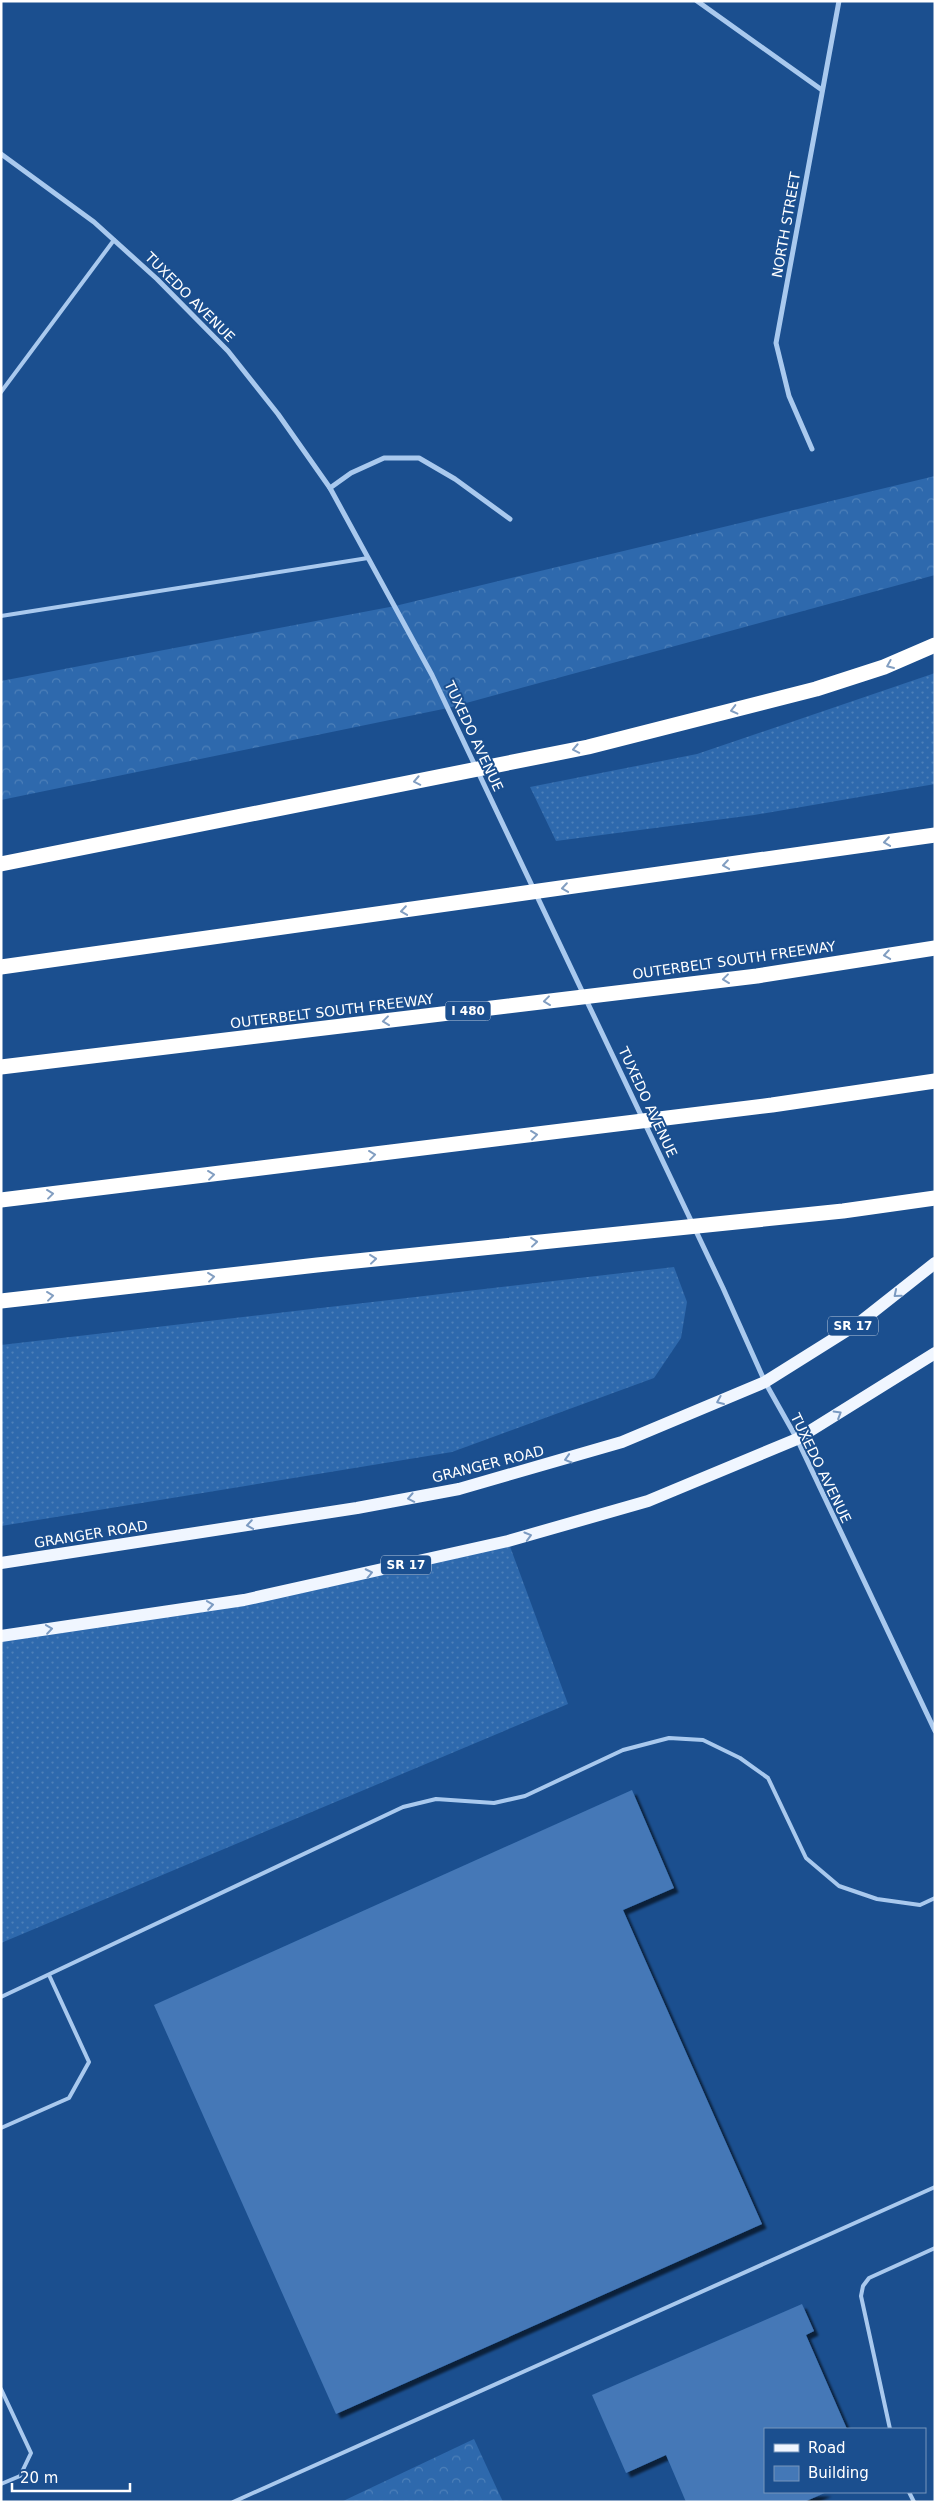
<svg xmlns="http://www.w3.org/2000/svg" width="936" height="2503" font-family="'DejaVu Sans',sans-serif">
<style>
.grass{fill:url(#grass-dots)}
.forest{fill:url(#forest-crowns)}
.building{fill:#4478b7;filter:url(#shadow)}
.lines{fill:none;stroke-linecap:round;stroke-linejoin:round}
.lane{stroke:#a9c9ee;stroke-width:4}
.street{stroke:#a9c9ee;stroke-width:5}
.primary{stroke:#f0f6ff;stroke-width:12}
.highway{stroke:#fff;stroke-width:15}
.oneway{stroke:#829ec1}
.oneway2{stroke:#7b9ac1}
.labels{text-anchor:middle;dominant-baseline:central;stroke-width:4;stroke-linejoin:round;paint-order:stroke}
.shield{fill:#1b4f8f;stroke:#bbcadd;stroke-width:1}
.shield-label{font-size:12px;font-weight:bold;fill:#fff}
.street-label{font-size:14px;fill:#fff;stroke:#1b4f8f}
</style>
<defs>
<pattern id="grass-dots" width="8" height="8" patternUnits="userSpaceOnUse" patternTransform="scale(1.25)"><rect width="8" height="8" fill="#2e69ad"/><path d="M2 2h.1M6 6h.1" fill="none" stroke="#4d80b9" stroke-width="1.8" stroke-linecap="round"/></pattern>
<pattern id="forest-crowns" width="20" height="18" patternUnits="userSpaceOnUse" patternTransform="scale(1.25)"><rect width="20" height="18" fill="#2e69ad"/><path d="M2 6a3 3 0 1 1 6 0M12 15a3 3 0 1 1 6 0" fill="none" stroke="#4d80b9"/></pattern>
<filter id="shadow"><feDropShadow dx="4.5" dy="4.5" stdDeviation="1" flood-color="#0009"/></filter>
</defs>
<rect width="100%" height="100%" fill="#1b4f8f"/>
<g class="grass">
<polygon points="935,673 935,784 754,815 556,841 530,787 697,754"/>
<polygon points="674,1267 687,1302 681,1338 654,1378 452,1452 1,1526 1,1345"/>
<polygon points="508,1541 568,1704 1,1943 1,1636 244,1600"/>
</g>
<g class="forest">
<polygon points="935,476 935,575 448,708 1,800 1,681 395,606"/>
<polygon points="474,2439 503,2502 341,2502"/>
</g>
<g class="building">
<polygon points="632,1790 674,1888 623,1910 762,2224 336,2414 154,2005"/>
<polygon points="802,2304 814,2331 806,2335 847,2429 765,2429 765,2492 827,2492 804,2502 686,2502 666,2455 626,2473 592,2395"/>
</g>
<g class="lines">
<g class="lane">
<polyline points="1,392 114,240"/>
<polyline points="1,616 368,558"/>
<polyline points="1,1997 403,1807 436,1799 494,1803 525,1796 623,1750 669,1738 703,1740 740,1758 768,1778 806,1858 839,1886 877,1899 920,1905 935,1898"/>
<polyline points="1,2128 69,2098 89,2062 49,1975"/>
<polyline points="1,2389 31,2453 20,2476 1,2484"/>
<polyline points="890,2429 861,2296 863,2286 869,2278 935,2248"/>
<polyline points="909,2492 914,2502"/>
<polyline points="233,2502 935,2187"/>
</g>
<g class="street">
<polyline points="697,1 822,90"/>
<polyline points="1,154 94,222 157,279 228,351 278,414 330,488 432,675 723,1288 765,1382 797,1439 935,1731"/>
<polyline points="812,449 789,396 776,343 839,1"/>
<polyline points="330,488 351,473 384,458 419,458 455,479 510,519"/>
</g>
<g class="primary">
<polyline points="1,1563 357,1508 459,1489 622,1442 765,1382 859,1323 935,1263"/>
<polyline points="1,1636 244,1600 508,1541 648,1501 797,1439 935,1353"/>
</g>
<g class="highway">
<polyline points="1,864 588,747 816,689 884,667 935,645"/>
<polyline points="1,967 935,835"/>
<polyline points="1,1067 757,976 935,948"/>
<polyline points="1,1200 772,1105 935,1081"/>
<polyline points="1,1301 317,1265 843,1211 935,1198"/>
</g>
</g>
<defs><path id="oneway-chevron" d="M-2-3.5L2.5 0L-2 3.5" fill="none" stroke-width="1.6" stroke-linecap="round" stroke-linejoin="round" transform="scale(1.25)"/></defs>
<g class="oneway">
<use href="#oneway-chevron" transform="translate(890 665) rotate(157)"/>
<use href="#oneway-chevron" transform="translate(734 710) rotate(166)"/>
<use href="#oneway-chevron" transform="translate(576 749) rotate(169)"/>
<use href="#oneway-chevron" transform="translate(417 781) rotate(169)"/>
<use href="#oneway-chevron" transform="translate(887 842) rotate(172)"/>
<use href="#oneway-chevron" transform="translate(726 865) rotate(172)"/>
<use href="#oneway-chevron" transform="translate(565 888) rotate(172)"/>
<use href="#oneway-chevron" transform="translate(404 911) rotate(172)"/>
<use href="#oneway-chevron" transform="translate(887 955) rotate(171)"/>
<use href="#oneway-chevron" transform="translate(726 979) rotate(173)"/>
<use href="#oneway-chevron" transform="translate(547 1001) rotate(173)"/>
<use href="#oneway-chevron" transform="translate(386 1021) rotate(173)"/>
<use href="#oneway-chevron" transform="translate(534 1135) rotate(-7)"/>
<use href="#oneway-chevron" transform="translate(372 1155) rotate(-7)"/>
<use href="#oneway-chevron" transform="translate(211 1175) rotate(-7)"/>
<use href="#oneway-chevron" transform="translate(50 1194) rotate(-7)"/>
<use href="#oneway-chevron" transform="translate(534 1242) rotate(-6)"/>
<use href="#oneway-chevron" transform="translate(373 1259) rotate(-6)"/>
<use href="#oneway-chevron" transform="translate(211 1277) rotate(-7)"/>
<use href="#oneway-chevron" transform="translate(50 1296) rotate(-7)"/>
</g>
<g class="oneway2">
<use href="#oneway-chevron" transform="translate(897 1294) rotate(140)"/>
<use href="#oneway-chevron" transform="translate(720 1401) rotate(157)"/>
<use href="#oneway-chevron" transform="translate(838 1414) rotate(-31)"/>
<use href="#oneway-chevron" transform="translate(568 1459) rotate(163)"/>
<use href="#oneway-chevron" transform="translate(411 1498) rotate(169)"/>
<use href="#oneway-chevron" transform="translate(250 1525) rotate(171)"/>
<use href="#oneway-chevron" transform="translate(528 1536) rotate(-16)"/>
<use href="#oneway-chevron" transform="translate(369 1573) rotate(-12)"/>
<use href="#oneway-chevron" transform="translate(210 1605) rotate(-8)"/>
<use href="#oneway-chevron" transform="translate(49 1629) rotate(-8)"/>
</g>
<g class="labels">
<g class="shield">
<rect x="445.5" y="1001.5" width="45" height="19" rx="4"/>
<rect x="828" y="1316.5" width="50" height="19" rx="4"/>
<rect x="381" y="1555.5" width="50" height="19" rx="4"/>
</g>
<g class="shield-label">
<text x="468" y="1011">I 480</text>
<text x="853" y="1326">SR 17</text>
<text x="406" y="1565">SR 17</text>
</g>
<g class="street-label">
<text transform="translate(786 225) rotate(-80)">NORTH STREET</text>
<text transform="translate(190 297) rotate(45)">TUXEDO AVENUE</text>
<text transform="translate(474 736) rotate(65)">TUXEDO AVENUE</text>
<text transform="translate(734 960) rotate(-8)">OUTERBELT SOUTH FREEWAY</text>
<text transform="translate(332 1011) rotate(-7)">OUTERBELT SOUTH FREEWAY</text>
<text transform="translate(648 1102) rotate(65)">TUXEDO AVENUE</text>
<text transform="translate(488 1464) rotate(-14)">GRANGER ROAD</text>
<text transform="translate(821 1468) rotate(64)">TUXEDO AVENUE</text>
<text transform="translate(91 1534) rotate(-9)">GRANGER ROAD</text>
</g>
</g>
<rect width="936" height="2503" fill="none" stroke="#ffffff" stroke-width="5"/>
<rect x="764" y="2428" width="162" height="65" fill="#1b4f8f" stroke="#7695bc"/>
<rect x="774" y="2444" width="25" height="8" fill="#f0f6ff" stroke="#7695bc"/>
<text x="808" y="2453" font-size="15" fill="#ffffff">Road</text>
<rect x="774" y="2466" width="25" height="15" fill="#4478b7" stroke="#7695bc"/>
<text x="808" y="2478" font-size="15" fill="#ffffff">Building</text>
<path d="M12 2483v8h118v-8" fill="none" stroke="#ffffff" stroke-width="2.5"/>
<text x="20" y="2483" font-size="15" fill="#ffffff" stroke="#1b4f8f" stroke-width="4" paint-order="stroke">20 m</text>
</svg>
